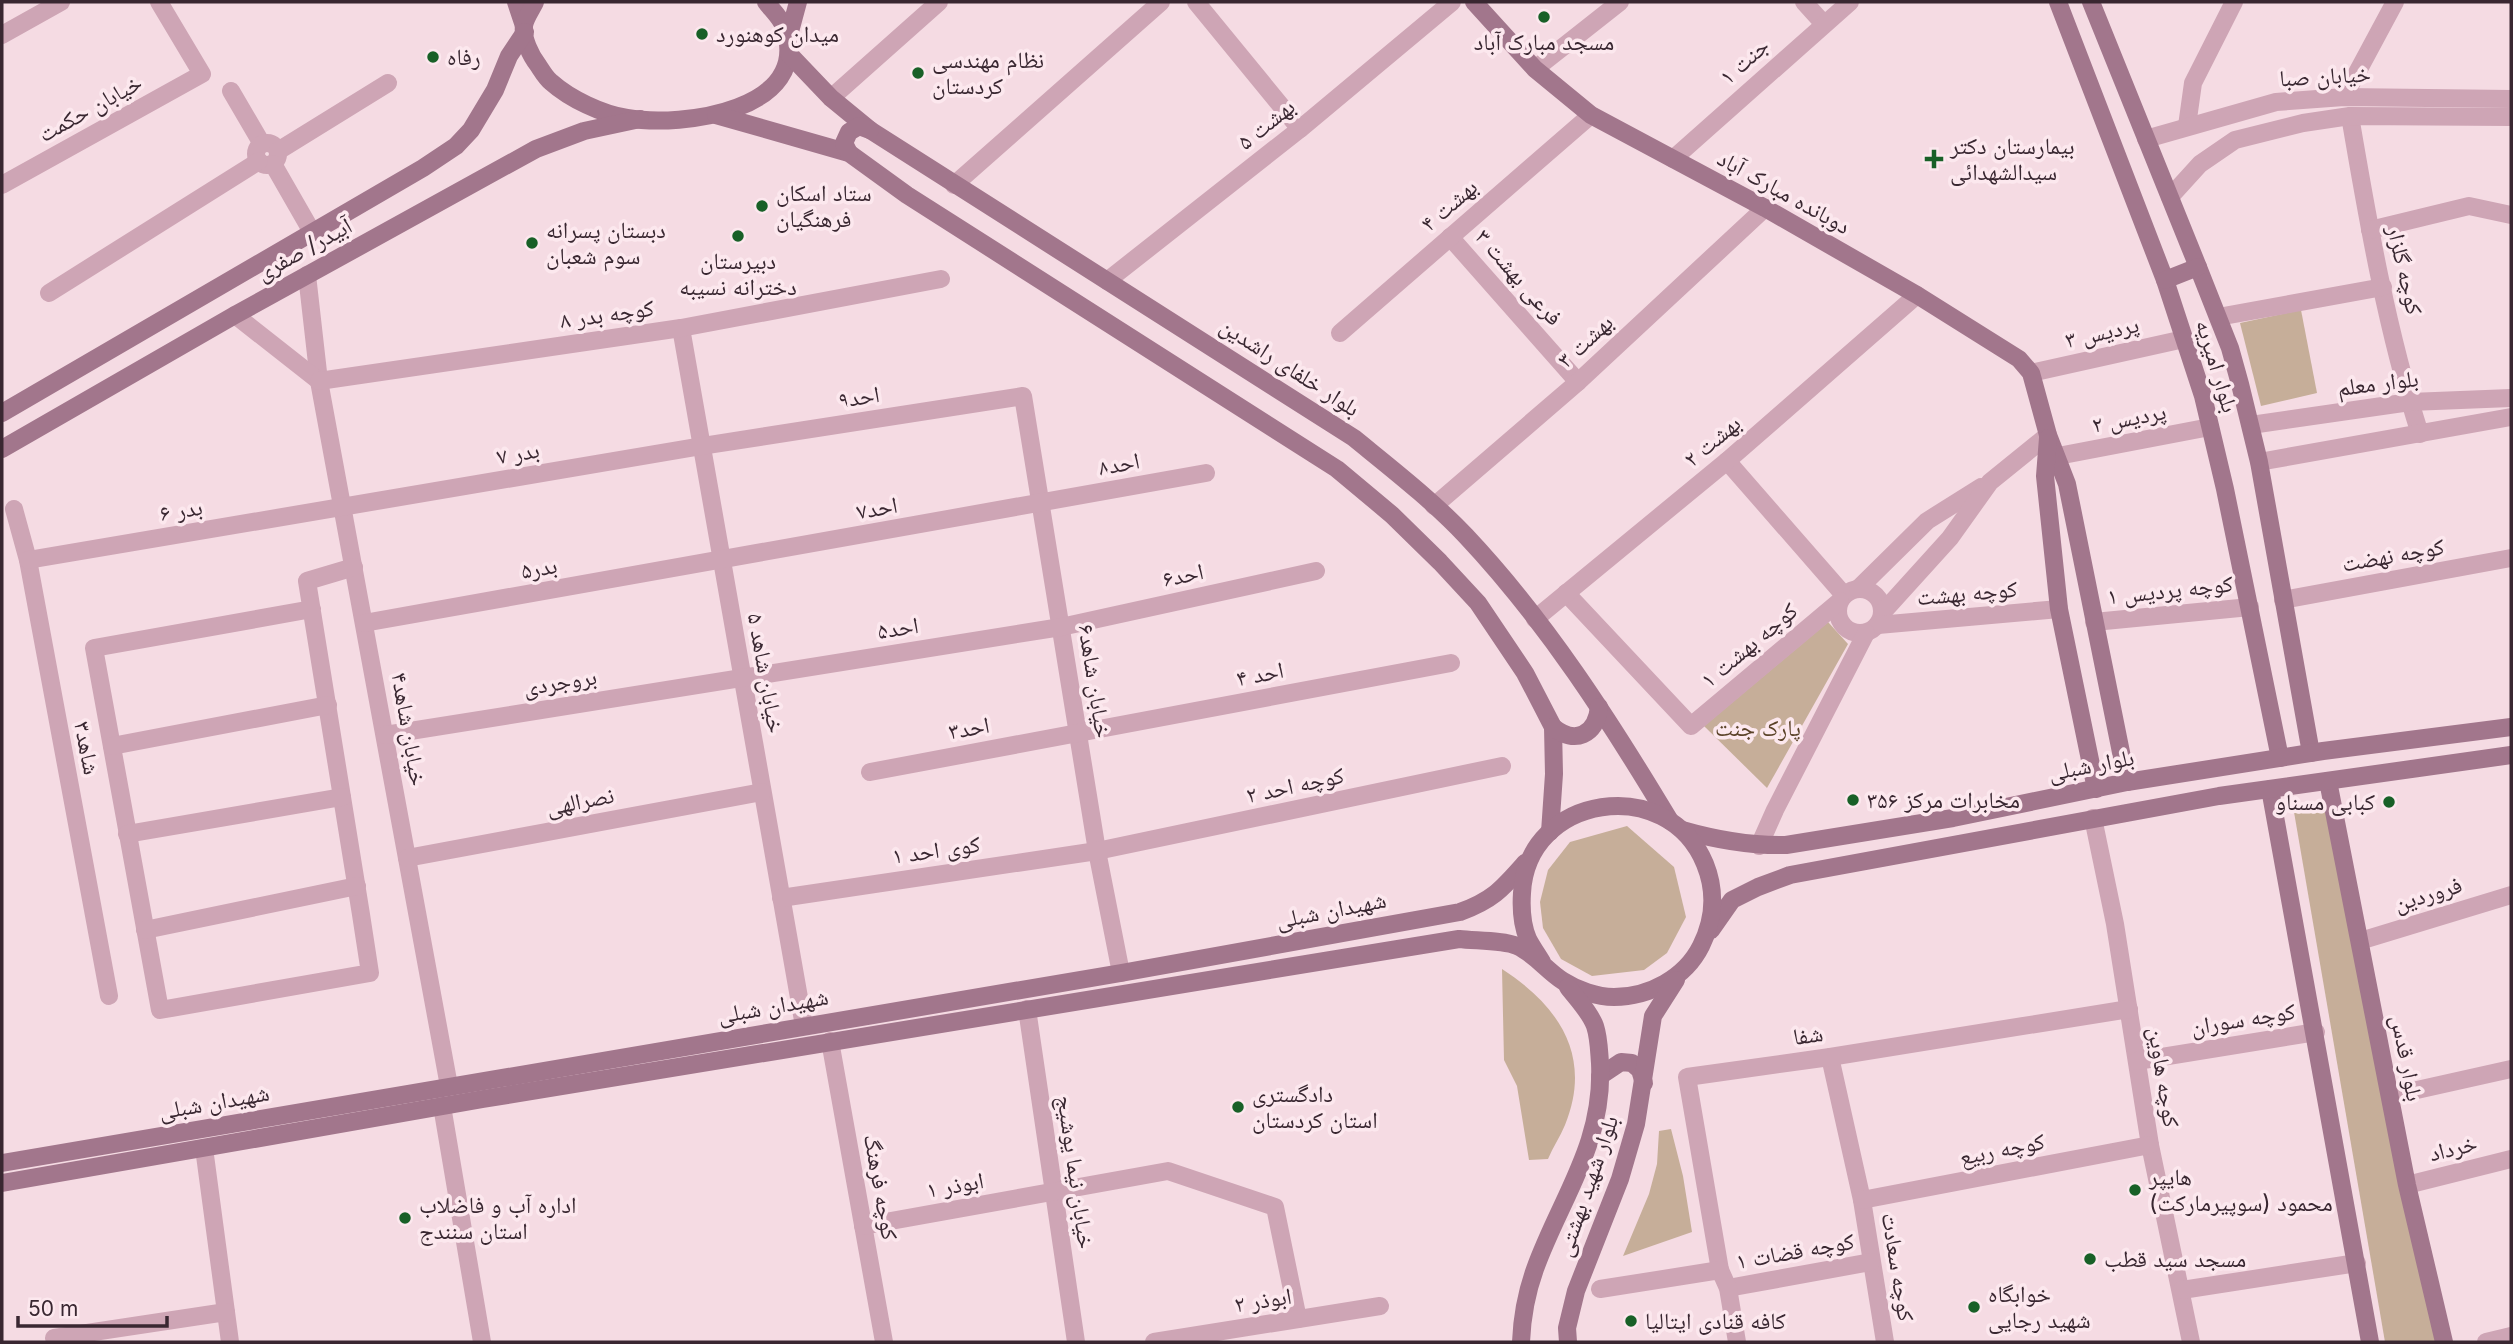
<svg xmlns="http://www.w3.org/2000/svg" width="2513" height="1344" font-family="Inter,'Noto Naskh Arabic',sans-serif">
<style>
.green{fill:#c6ae99}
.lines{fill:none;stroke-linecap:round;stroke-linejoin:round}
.street{stroke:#cea5b5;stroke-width:18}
.secondary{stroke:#a2768c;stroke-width:18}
.poi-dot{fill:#186027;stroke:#fce8ee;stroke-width:2.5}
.labels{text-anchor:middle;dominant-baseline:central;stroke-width:7;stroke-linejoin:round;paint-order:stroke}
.poi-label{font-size:23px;fill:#392731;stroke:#fce8ee;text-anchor:start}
.street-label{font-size:23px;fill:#392731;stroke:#fce8ee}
.park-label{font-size:23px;fill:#5a4228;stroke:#fce8ee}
</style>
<rect width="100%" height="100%" fill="#f5dbe3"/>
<g class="green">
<polygon points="2301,310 2317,393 2261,406 2240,323"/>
<polygon points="1828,622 1848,644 1767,788 1704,726"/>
<polygon points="2323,800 2439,1342 2385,1342 2294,812"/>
<polygon points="1627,826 1674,867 1686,917 1667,953 1644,970 1592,976 1561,959 1543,928 1540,902 1548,870 1570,842"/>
<path d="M1502 969C1559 1006 1593 1056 1565 1125 1560 1137 1553 1147 1548 1159L1529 1160 1517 1086 1504 1060Z"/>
<polygon points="1671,1129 1683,1176 1692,1232 1623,1256 1649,1194 1657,1164 1659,1131"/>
</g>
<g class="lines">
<g class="street">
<polyline points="1196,2 1300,129"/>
<polyline points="1804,2 1823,23"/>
<polyline points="2,35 61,2"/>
<polyline points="1535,69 1620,2"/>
<polyline points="231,91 262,144"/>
<polyline points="2344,97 2395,2"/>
<polyline points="831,98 939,2"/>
<path d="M2350 116C2368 222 2387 331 2420 434"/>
<polyline points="2187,126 2193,83 2234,2"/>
<polyline points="2146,139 2276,102 2344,97 2511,99"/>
<circle cx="267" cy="154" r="11"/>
<polyline points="278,151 388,83"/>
<polyline points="1673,159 1850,2"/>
<polyline points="273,164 312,232"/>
<polyline points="2,185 202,74 159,2"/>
<polyline points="954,185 1161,2"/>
<polyline points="2170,197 2200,164 2235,140 2303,123 2350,116 2511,117"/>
<polyline points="2370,230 2469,206 2511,215"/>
<polyline points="1450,237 1578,382"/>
<polyline points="307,275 319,381 449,1086"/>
<polyline points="1107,281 1300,129 1452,2"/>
<polyline points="49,293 259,161"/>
<polyline points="235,315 319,381"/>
<polyline points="2218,317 2383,287"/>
<polyline points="681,328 804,1026"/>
<polyline points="1340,333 1591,115"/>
<polyline points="2031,373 2184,339"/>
<polyline points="319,381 681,328 941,279"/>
<polyline points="2251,425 2410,402 2511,398"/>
<polyline points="2058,456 2210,427"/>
<polyline points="1727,461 1844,595"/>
<polyline points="2259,462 2511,417"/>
<polyline points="1434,506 1578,382 1765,208"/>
<polyline points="14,509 28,560 109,996"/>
<polyline points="28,560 702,446 1023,396 1097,851 1121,973"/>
<circle cx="1860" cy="611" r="22"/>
<polyline points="1858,589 1927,521 1981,487"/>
<polyline points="1566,593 1691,726 1840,601"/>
<polyline points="2283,600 2511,558"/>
<path d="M312 609 94 648 160 1010 370 973C350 842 329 711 307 581L354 567"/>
<polyline points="1883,612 1950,538 1990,482 2048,435"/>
<polyline points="1535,619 1727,461 1917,295"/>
<polyline points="2094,622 2250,607"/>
<polyline points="364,623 1206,473"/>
<polyline points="1878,625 2059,609"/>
<polyline points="385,735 1061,627 1316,571"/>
<polyline points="112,746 328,705"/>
<polyline points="870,772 1451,663"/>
<polyline points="2093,818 2115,924 2150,1145 2191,1342"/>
<polyline points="127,834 342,797"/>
<polyline points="1759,846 1775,810 1866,633"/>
<polyline points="407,858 762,792"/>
<polyline points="781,898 1097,851 1502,766"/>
<polyline points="145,930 357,886"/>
<polyline points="2360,941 2511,895"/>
<polyline points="1027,1009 1076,1342"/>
<polyline points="830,1041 884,1342"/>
<polyline points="1830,1057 1862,1200 1885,1342"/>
<polyline points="2137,1061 2316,1032"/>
<polyline points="2390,1096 2511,1069"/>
<polyline points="442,1106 482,1342"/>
<polyline points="204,1148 230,1342"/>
<polyline points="2407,1185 2511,1159"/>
<polyline points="1862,1200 2150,1145"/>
<polyline points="863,1226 1168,1171 1275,1207 1298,1319"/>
<polyline points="1720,1270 1687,1077 1830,1057 2129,1009"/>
<polyline points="1728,1288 1871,1262"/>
<polyline points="1600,1289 1720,1270 1728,1288 1737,1342"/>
<polyline points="2182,1290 2357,1263"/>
<polyline points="54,1338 226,1312"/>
<polyline points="1154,1342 1380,1306"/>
<polyline points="2486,1342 2511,1336"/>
</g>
<g class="secondary">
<polyline points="516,2 524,26"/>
<path d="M535 2C532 9 525 18 524 26 522 38 531 56 538 65 542 71 546 78 551 82 570 99 602 114 627 118 682 128 814 110 784 27 781 18 771 9 766 2"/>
<polyline points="1474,2 1535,69 1591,115 1765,208 1917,295 2019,359 2031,373 2048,435 2067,484 2127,782"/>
<polyline points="2058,2 2165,280 2203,396 2225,489 2280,758"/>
<polyline points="2091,2 2198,267 2230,348 2240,384 2259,462 2311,753"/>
<polyline points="788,39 798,2"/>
<path d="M789 54 831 98 870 130 1354 438C1392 469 1432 500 1466 536 1546 621 1610 721 1670 821"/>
<polyline points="716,115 849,153 907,195 1337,469 1392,515 1440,562 1478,603 1525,673 1553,727 1554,774 1550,832"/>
<polyline points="849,153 844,143 849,132 859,126 870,130"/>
<polyline points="2165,280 2198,267"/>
<polyline points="2,413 423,168 456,146 471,130 495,90 509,56 525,32"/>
<polyline points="2048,438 2045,476 2059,609 2096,789"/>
<polyline points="2,449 235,315 536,149 584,131 640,119"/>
<path d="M1553 727C1575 745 1596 735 1599 707"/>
<polyline points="2328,781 2407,1185 2444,1342"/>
<polyline points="2270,789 2370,1342"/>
<path d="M1682 830C1717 840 1749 846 1786 845L1953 818 2127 782 2323 751 2511 727"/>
<polyline points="1711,930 1732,900 1758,887 1790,875 2219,796 2511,755"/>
<polyline points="1600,1076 1621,1062 1632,1063 1640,1070 1644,1083"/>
<path d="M2 1163 1121 973 1460 912C1493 900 1502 889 1525 863"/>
<path d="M2 1183 483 1099 1459 939C1475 941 1503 940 1517 946 1535 954 1547 971 1563 981 1577 990 1597 997 1614 997 1649 997 1685 978 1701 946 1714 920 1716 891 1705 864 1668 773 1527 794 1522 893 1521 908 1522 925 1528 939 1532 947 1538 955 1542 962"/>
<path d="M1521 1342C1522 1317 1526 1294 1535 1269 1561 1197 1604 1145 1600 1063 1599 1051 1599 1038 1595 1026 1590 1012 1577 999 1568 987"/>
<polyline points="1568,1342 1567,1328 1576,1291 1620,1179 1636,1124 1653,1016 1676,980"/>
</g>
</g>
<g class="poi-dot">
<circle cx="1544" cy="17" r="7"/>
<circle cx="702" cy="34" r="7"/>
<circle cx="433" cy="57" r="7"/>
<circle cx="918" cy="73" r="7"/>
<path d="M1930.5 148.5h7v7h7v7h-7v7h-7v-7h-7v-7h7z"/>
<circle cx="762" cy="206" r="7"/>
<circle cx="738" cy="236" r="7"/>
<circle cx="532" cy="243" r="7"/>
<circle cx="1853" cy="800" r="7"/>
<circle cx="2389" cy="802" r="7"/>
<circle cx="1238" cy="1107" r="7"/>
<circle cx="2135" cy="1190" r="7"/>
<circle cx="405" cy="1218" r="7"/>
<circle cx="2090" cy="1259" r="7"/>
<circle cx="1974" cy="1307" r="7"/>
<circle cx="1631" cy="1321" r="7"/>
</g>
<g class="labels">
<g class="poi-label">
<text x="716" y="34">میدان کوهنورد</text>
<text x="1544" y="42" text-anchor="middle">مسجد مبارک آباد</text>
<text x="447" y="57">رفاه</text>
<text x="932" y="60">نظام مهندسی<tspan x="932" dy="26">کردستان</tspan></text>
<text x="1950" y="146">بیمارستان دکتر<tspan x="1950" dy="26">سیدالشهدائی</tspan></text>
<text x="776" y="193">ستاد اسکان<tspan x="776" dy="26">فرهنگیان</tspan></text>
<text x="546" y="230">دبستان پسرانه<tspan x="546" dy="26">سوم شعبان</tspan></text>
<text x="738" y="261" text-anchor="middle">دبیرستان<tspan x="738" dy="26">دخترانه نسیبه</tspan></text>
<text x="1867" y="800">مخابرات مرکز ۳۵۶</text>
<text x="2375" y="802" text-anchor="end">کبابی مسناو</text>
<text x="1252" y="1094">دادگستری<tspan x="1252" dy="26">استان کردستان</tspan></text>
<text x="2149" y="1177">هایپر<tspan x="2149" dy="26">(سوپیرمارکت) محمود</tspan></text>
<text x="419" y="1205">اداره آب و فاضلاب<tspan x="419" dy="26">استان سنندج</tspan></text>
<text x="2104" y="1259">مسجد سید قطب</text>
<text x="1988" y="1294">خوابگاه<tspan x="1988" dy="26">شهید رجایی</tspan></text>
<text x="1645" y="1321">کافه قنادی ایتالیا</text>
</g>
<g class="street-label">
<text transform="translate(1744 61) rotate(-42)">جنت ۱</text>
<text transform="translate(2325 76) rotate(-3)">خیابان صبا</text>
<text transform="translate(90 108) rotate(-29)">خیابان حکمت</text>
<text transform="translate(1266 124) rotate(-39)">بهشت ۵</text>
<text transform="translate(1784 192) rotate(29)">دوبانده مبارک آباد</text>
<text transform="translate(1449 205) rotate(-41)">بهشت ۴</text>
<text transform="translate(304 249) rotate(-29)">آبیدر/ صفری</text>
<text transform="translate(2405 270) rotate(77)">کوچه گلزار</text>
<text transform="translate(1519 277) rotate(49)">فرعی بهشت ۳</text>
<text transform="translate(607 314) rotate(-8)">کوچه بدر ۸</text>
<text transform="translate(2102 332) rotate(-13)">پردیس ۳</text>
<text transform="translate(1585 341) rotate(-43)">بهشت ۳</text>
<text transform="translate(2217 366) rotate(73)">بلوار امیریه</text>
<text transform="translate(1290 367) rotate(33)">بلوار خلفای راشدین</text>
<text transform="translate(2378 383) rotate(-7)">بلوار معلم</text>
<text transform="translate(859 397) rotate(-9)">احد۹</text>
<text transform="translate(2129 418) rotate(-11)">پردیس ۲</text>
<text transform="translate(1712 441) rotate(-40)">بهشت ۲</text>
<text transform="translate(518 453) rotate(-10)">بدر ۷</text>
<text transform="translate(1119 464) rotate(-11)">احد۸</text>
<text transform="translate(877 508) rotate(-10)">احد۷</text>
<text transform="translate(181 510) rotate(-9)">بدر ۶</text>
<text transform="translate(2393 555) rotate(-10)">کوچه نهضت</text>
<text transform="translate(539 568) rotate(-10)">بدر۵</text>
<text transform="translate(1183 575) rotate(-12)">احد۶</text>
<text transform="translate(2170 590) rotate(-6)">کوچه پردیس ۱</text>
<text transform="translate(1967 593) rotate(-5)">کوچه بهشت</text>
<text transform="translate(898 628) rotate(-9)">احد۵</text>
<text transform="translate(1749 645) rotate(-40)">کوچه بهشت ۱</text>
<text transform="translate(766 673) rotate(80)">خیابان شاهد ۵</text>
<text transform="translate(1260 674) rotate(-11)">احد ۴</text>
<text transform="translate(1095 681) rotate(81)">خیابان شاهد۶</text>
<text transform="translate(560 682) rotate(-9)">بروجردی</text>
<text transform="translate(969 728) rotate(-10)">احد۳</text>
<text transform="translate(409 729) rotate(80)">خیابان شاهد۴</text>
<text transform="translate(87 748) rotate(79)">شاهد۳</text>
<text transform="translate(2091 765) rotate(-11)">بلوار شبلی</text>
<text transform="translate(1295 785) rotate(-12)">کوچه احد ۲</text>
<text transform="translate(580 801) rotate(-11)">نصرالهی</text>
<text transform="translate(936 850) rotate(-8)">کوی احد ۱</text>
<text transform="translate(2428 894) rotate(-17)">فروردین</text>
<text transform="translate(1331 910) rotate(-11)">شهیدان شبلی</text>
<text transform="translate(773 1006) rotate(-10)">شهیدان شبلی</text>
<text transform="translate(2243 1019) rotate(-9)">کوچه سوران</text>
<text transform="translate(1808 1035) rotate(-8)">شفا</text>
<text transform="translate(2407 1058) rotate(79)">بلوار قدس</text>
<text transform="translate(2164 1077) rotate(81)">کوچه هاوین</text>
<text transform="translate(214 1102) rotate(-10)">شهیدان شبلی</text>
<text transform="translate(2453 1148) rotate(-14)">خرداد</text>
<text transform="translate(2002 1149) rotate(-11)">کوچه ربیع</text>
<text transform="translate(1076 1172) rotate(82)">خیابان نیما یوشیج</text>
<text transform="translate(955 1185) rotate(-10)">ابوذر ۱</text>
<text transform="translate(1587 1186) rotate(-71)">بلوار شهید بهشتی</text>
<text transform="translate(881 1187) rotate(80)">کوچه فرهنگ</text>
<text transform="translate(1795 1251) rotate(-10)">کوچه قضات ۱</text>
<text transform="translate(1898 1267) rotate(81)">کوچه سعادت</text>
<text transform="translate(1263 1300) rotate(-9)">ابوذر ۲</text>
</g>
<g class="park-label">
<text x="1758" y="728">پارک جنت</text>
</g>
</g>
<rect width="2513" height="1344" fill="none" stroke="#392731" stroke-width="7"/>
<path d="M18 1316v10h149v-10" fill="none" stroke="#392731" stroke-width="3.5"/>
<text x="28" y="1316" font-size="21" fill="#392731" stroke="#fce8ee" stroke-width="5" paint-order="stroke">50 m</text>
</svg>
